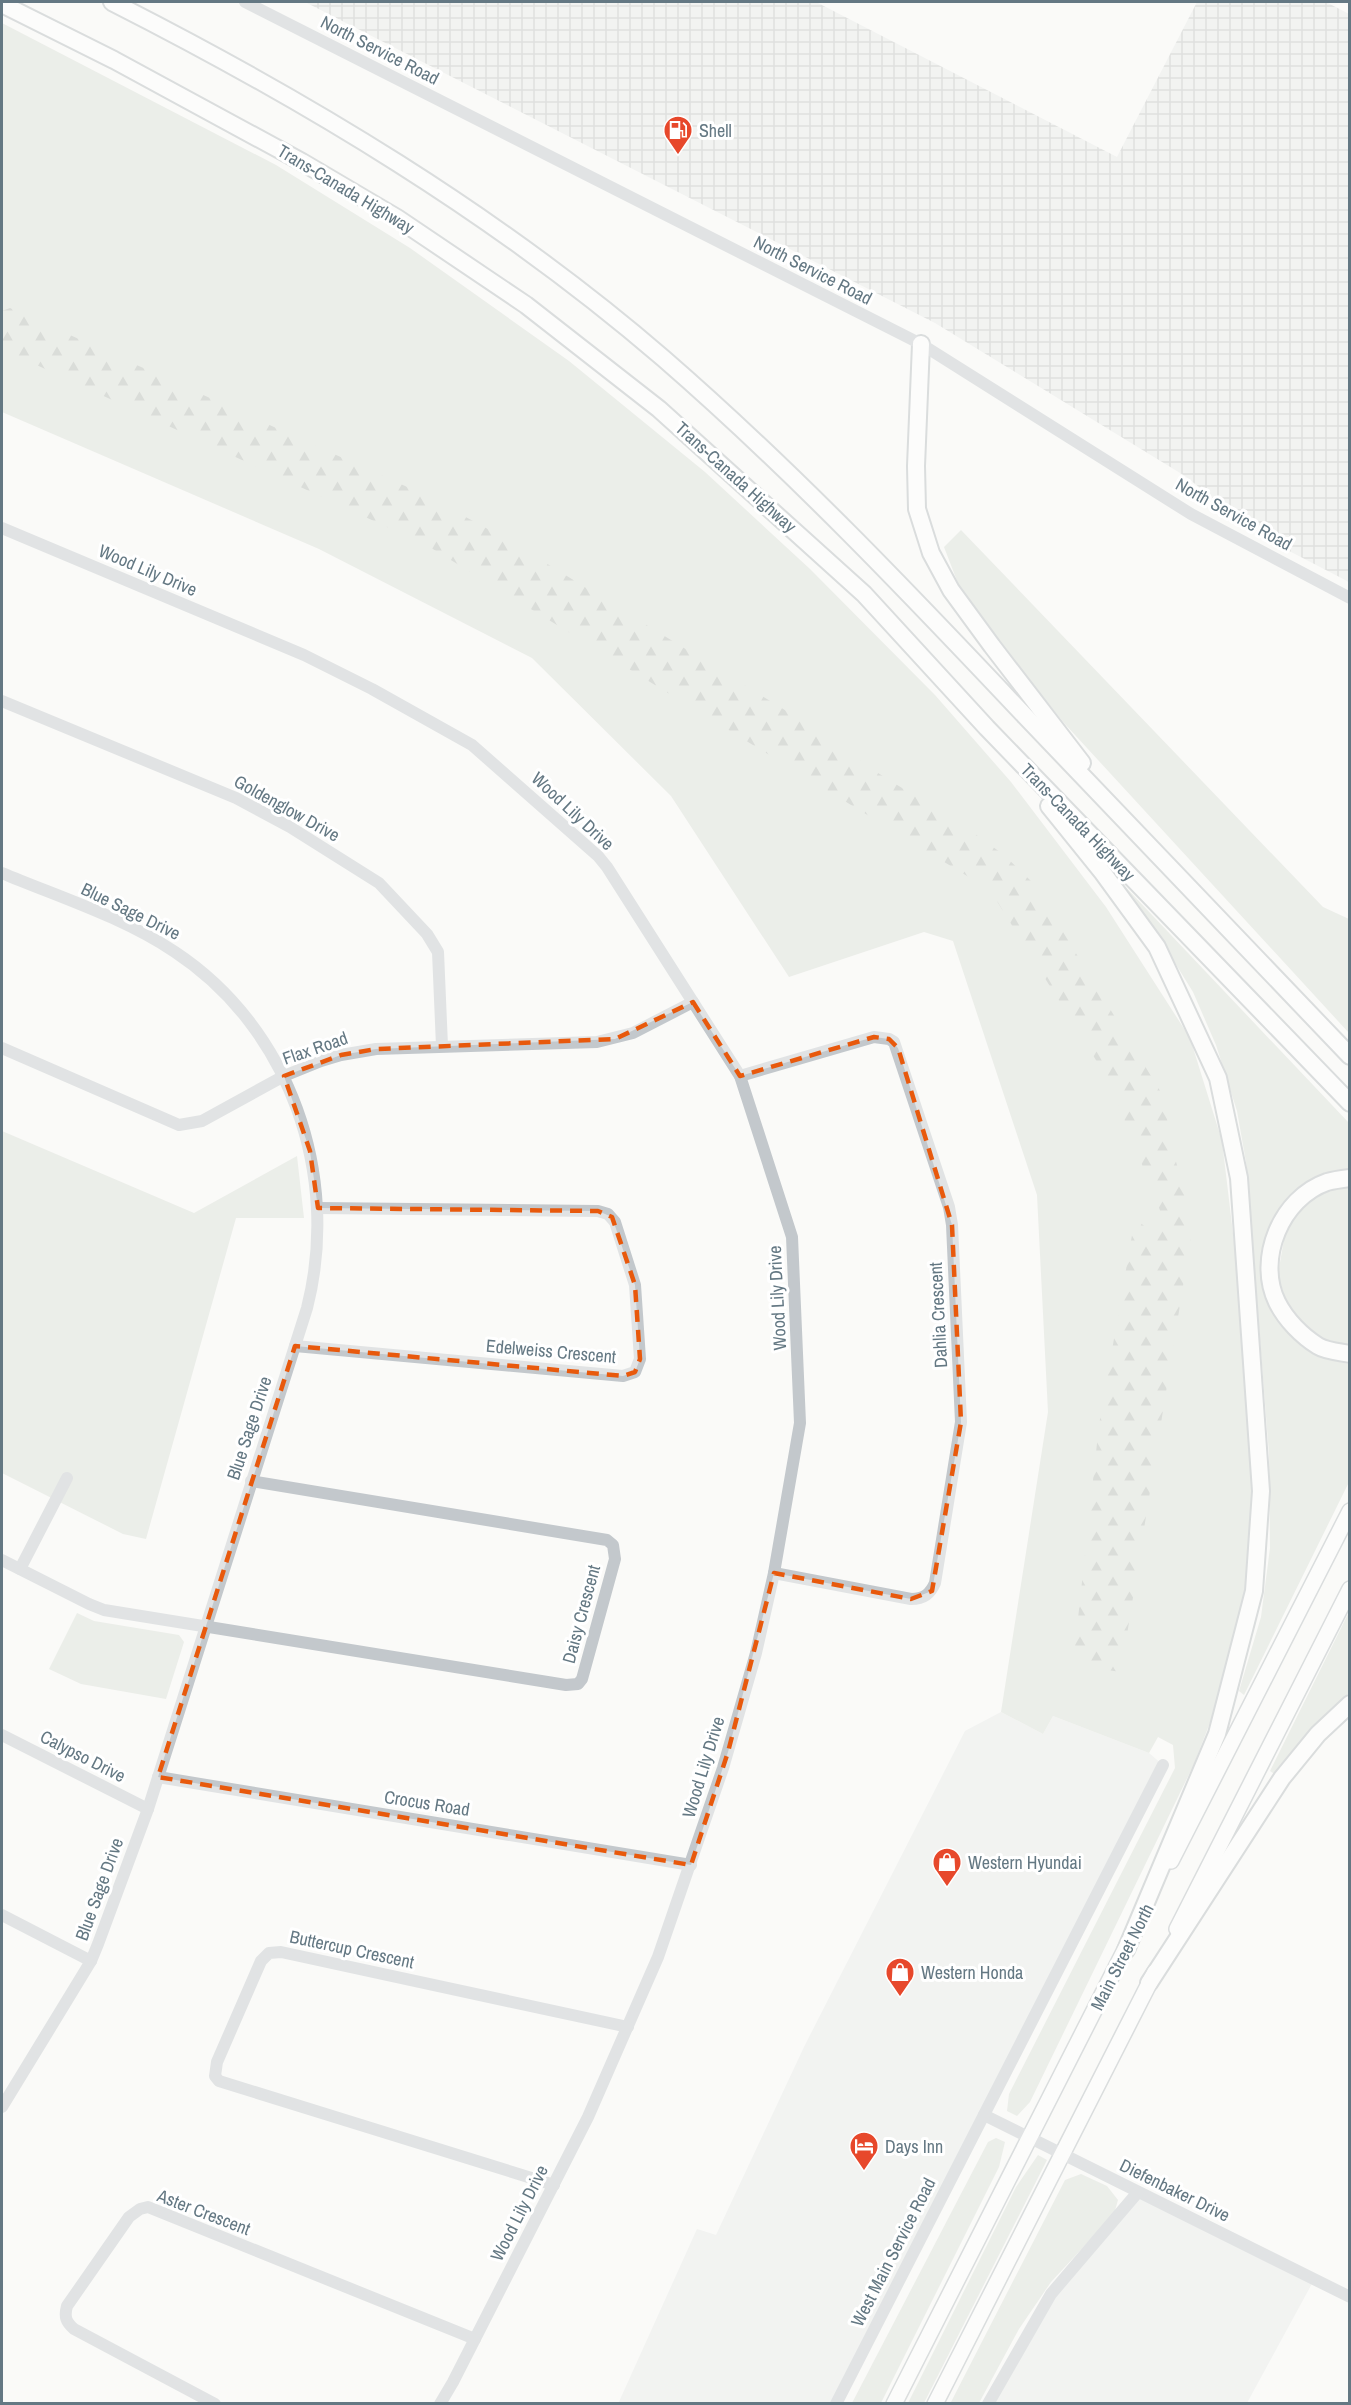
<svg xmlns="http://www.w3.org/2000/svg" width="1351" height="2405" font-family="'Archivo Narrow',sans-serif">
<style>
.built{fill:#e8eae9}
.industrial{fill:url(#industrial-grid)}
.green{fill:#dadfd7}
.forest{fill:url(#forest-firs)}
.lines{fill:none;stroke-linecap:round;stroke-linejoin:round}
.major-casing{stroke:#b4bbbe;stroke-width:18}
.highway-casing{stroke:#b4babd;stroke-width:20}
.minor{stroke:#c3c8cc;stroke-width:12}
.major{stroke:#fff;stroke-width:15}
.highway{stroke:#fff;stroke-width:16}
.marked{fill:none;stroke:#e8590c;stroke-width:4.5;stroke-dasharray:12 8;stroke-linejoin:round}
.labels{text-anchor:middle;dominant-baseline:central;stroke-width:6;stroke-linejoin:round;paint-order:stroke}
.street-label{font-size:18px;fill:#647883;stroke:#fff}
.poi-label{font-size:18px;fill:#647883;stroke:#fff;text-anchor:start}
</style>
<defs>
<pattern id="industrial-grid" width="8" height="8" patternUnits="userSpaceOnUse" patternTransform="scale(1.5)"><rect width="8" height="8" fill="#e8eae9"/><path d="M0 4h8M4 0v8" fill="none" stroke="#c0c2c2"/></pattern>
<pattern id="forest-firs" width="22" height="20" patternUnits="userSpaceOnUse" patternTransform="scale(1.5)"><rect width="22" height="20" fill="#dadfd7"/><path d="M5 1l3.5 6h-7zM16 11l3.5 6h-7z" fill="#b4bab4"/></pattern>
</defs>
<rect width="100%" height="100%" fill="#fafaf8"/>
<g class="built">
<polygon points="1001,1712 1043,1734 1053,1716 1149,1753 1163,1765 836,2403 618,2404 697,2229 716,2235 804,2047 965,1731"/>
<polygon points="1138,2192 1315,2278 1247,2403 988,2404 1051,2294"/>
</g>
<polygon class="industrial" points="305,2 816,2 1117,157 1197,2 1326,2 1349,14 1349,582 1264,538 1185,476 935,323"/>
<g class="green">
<polygon points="2,23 276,165 410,248 569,361 705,472 810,569 935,695 1011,782 1106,907 1190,1038 1222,1141 1237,1267 1253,1490 1247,1584 1237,1636 1218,1702 1194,1764 1030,2102 1017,2116 1007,2111 1009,2094 1175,1768 1173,1745 1158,1737 1149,1753 1053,1716 1043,1734 1001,1712 1048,1412 1037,1195 953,941 924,932 789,977 671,796 532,658 319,549 2,412"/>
<polygon points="961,530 1323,907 1349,919 1349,1033 1064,723 999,642 959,586 944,547"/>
<path d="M1117 878 1349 1123V1170C1328 1171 1325 1173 1307 1184 1254 1217 1251 1288 1289 1334 1303 1352 1328 1360 1349 1364V1482L1244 1695 1239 1691 1261 1617 1270 1548 1269 1454 1246 1162 1237 1111 1216 1045 1193 992 1157 934Z"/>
<polygon points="2,1131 194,1213 297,1156 304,1218 236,1218 146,1539 123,1534 2,1473"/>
<polygon points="1349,1185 1349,1350 1322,1341 1301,1323 1287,1305 1278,1274 1286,1228 1310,1201 1339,1186"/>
<path d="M1349 1612V1693C1321 1718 1297 1743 1276 1775L1270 1771Z"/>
<polygon points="77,1613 94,1621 179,1635 184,1642 166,1699 81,1684 49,1669"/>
<polygon points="996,2138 1005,2142 999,2167 881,2403 852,2403 988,2142"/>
<polygon points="1038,2155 1047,2160 924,2403 908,2403 1016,2187"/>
<polygon points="1081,2174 1107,2186 1118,2200 1114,2214 1051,2282 1019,2329 979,2403 950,2404 1065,2180"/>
</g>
<polygon class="forest" points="10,308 425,495 510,541 806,723 878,773 971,831 1004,855 1033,883 1162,1094 1175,1158 1193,1224 1121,1672 1073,1665 1099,1425 1135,1218 1151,1232 1165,1223 1109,1081 990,890 428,546 2,349 2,311"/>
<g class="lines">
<g class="major-casing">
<g id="major">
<polyline points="1171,1861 1350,1511"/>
<polyline points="1177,1929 1350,1589"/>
<polyline points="894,2404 1131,1938"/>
<polyline points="935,2404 1155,1972"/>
</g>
</g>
<g class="highway-casing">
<g id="highway">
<path d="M112 2C307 101 497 215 663 358 792 470 909 593 1026 717 1133 830 1241 943 1350 1056"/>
<polyline points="2,4 114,60 302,162 397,218 526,305 659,409 864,594 987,728 1350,1103"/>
<polyline points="921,344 916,466 917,509 931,553 951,590 992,646 1082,763"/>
<polyline points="1049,806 1103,873 1157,947 1218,1078 1239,1178 1261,1491 1254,1591 1217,1734 1126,1950"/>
<path d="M1350 1178C1342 1179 1334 1180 1327 1182 1281 1198 1256 1259 1277 1302 1286 1320 1302 1336 1318 1346 1326 1351 1340 1352 1350 1354"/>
<polyline points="1149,1983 1282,1778 1318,1734 1350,1704"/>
</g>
</g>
<g class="minor">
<polyline points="245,2 921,344 1191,514 1350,598"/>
<polyline points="2,528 304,655 372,689 472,745 598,856 607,867 740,1076 792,1237 800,1423 774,1573 756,1653 723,1768 658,1957 588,2117 453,2382 440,2404"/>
<polyline points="2,701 236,798 290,827 379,883 427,934 438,952 442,1046"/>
<path d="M2 873C59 897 123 917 175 952 290 1028 341 1175 307 1308L148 1809 98 1944 91 1961 2 2107"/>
<polyline points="2,1048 179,1125 202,1121 284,1076 321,1061 341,1055 376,1049 597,1042 633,1033 693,1002"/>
<path d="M740 1076 874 1037 889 1039 894 1042 949 1207 952 1225 961 1422 935 1583C930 1594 924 1599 911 1599L774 1573"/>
<polyline points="295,1346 623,1376 635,1372 640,1359 635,1285 615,1222 608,1214 598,1211 318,1208"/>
<polyline points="2,1560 89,1604 104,1610 566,1685 578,1684 582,1679 615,1559 613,1545 607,1540 251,1481"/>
<polyline points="20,1569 67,1478"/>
<polyline points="2,1735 148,1809"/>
<polyline points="158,1777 691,1865"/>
<polyline points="2,1915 91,1961"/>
<polyline points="984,2115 1350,2297"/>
<polyline points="554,2185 219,2081 215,2076 217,2062 261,1961 269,1953 281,1952 628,2027"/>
<path d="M215 2404 74 2329C66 2322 64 2317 67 2306L129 2217 140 2209 148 2207 475 2339"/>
<polyline points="836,2404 1163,1765"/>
<polyline points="988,2404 1051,2294 1138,2192"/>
</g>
<use href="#major" class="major"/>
<use href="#highway" class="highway"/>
</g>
<path d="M0 0H1351V2405H0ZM693 1002 740 1076 874 1037 889 1039 898 1048 952 1225 961 1422 932 1591 911 1599 774 1573 728 1752 691 1865 158 1777 295 1346 623 1376 635 1372 640 1359 635 1285 612 1217 598 1211 318 1208 310 1151 284 1076 341 1055 376 1049 615 1039Z" fill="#fafaf8" fill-opacity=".55" fill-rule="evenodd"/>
<path class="marked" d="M693 1002 740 1076 874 1037 889 1039 898 1048 952 1225 961 1422 932 1591 911 1599 774 1573 728 1752 691 1865 158 1777 295 1346 623 1376 635 1372 640 1359 635 1285 612 1217 598 1211 318 1208 310 1151 284 1076 341 1055 376 1049 615 1039Z"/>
<defs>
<g id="fuel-pin" transform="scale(1.5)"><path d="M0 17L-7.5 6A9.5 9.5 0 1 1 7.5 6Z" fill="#e7482b" stroke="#fff"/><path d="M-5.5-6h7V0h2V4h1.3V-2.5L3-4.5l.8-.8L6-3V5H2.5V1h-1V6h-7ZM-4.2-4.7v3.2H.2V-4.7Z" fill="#fff"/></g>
<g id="shop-pin" transform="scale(1.5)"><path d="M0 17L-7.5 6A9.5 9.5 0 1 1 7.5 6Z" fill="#e7482b" stroke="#fff"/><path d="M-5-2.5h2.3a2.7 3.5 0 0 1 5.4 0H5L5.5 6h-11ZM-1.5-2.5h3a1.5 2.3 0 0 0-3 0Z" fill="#fff"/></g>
<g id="hotel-pin" transform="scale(1.5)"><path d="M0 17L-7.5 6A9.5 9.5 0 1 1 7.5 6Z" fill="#e7482b" stroke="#fff"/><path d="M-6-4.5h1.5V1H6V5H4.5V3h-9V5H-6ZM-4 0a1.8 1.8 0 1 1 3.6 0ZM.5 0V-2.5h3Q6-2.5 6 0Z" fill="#fff"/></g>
</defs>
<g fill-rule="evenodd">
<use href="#fuel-pin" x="678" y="130"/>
<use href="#shop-pin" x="947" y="1862"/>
<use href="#shop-pin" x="900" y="1972"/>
<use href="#hotel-pin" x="864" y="2146"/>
</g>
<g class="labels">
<g class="street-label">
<text transform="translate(380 50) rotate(27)">North Service Road</text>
<text transform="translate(346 189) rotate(31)">Trans-Canada Highway</text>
<text transform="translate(813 270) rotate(27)">North Service Road</text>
<text transform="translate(736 477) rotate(42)">Trans-Canada Highway</text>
<text transform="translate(1234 514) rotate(29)">North Service Road</text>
<text transform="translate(148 570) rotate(23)">Wood Lily Drive</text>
<text transform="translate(287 808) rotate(29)">Goldenglow Drive</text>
<text transform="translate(573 811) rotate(43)">Wood Lily Drive</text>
<text transform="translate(1078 822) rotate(46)">Trans-Canada Highway</text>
<text transform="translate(131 911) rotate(26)">Blue Sage Drive</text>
<text transform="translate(315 1048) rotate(-19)">Flax Road</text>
<text transform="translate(777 1298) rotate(-93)">Wood Lily Drive</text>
<text transform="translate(938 1315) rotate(-93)">Dahlia Crescent</text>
<text transform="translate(551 1351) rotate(5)">Edelweiss Crescent</text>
<text transform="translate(249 1428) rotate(-72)">Blue Sage Drive</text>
<text transform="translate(581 1614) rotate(-75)">Daisy Crescent</text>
<text transform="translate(83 1756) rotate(27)">Calypso Drive</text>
<text transform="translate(703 1767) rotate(-73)">Wood Lily Drive</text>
<text transform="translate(427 1803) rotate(9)">Crocus Road</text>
<text transform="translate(99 1889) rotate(-70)">Blue Sage Drive</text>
<text transform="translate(352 1949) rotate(12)">Buttercup Crescent</text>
<text transform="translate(1122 1957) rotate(-63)">Main Street North</text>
<text transform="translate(1175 2190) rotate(26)">Diefenbaker Drive</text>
<text transform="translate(204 2212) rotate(21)">Aster Crescent</text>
<text transform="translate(519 2213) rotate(-63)">Wood Lily Drive</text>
<text transform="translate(893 2252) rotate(-63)">West Main Service Road</text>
</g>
<g class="poi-label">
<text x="699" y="130">Shell</text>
<text x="968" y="1862">Western Hyundai</text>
<text x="921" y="1972">Western Honda</text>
<text x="885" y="2146">Days Inn</text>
</g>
</g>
<rect width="1351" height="2405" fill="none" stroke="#647883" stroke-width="6"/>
</svg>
